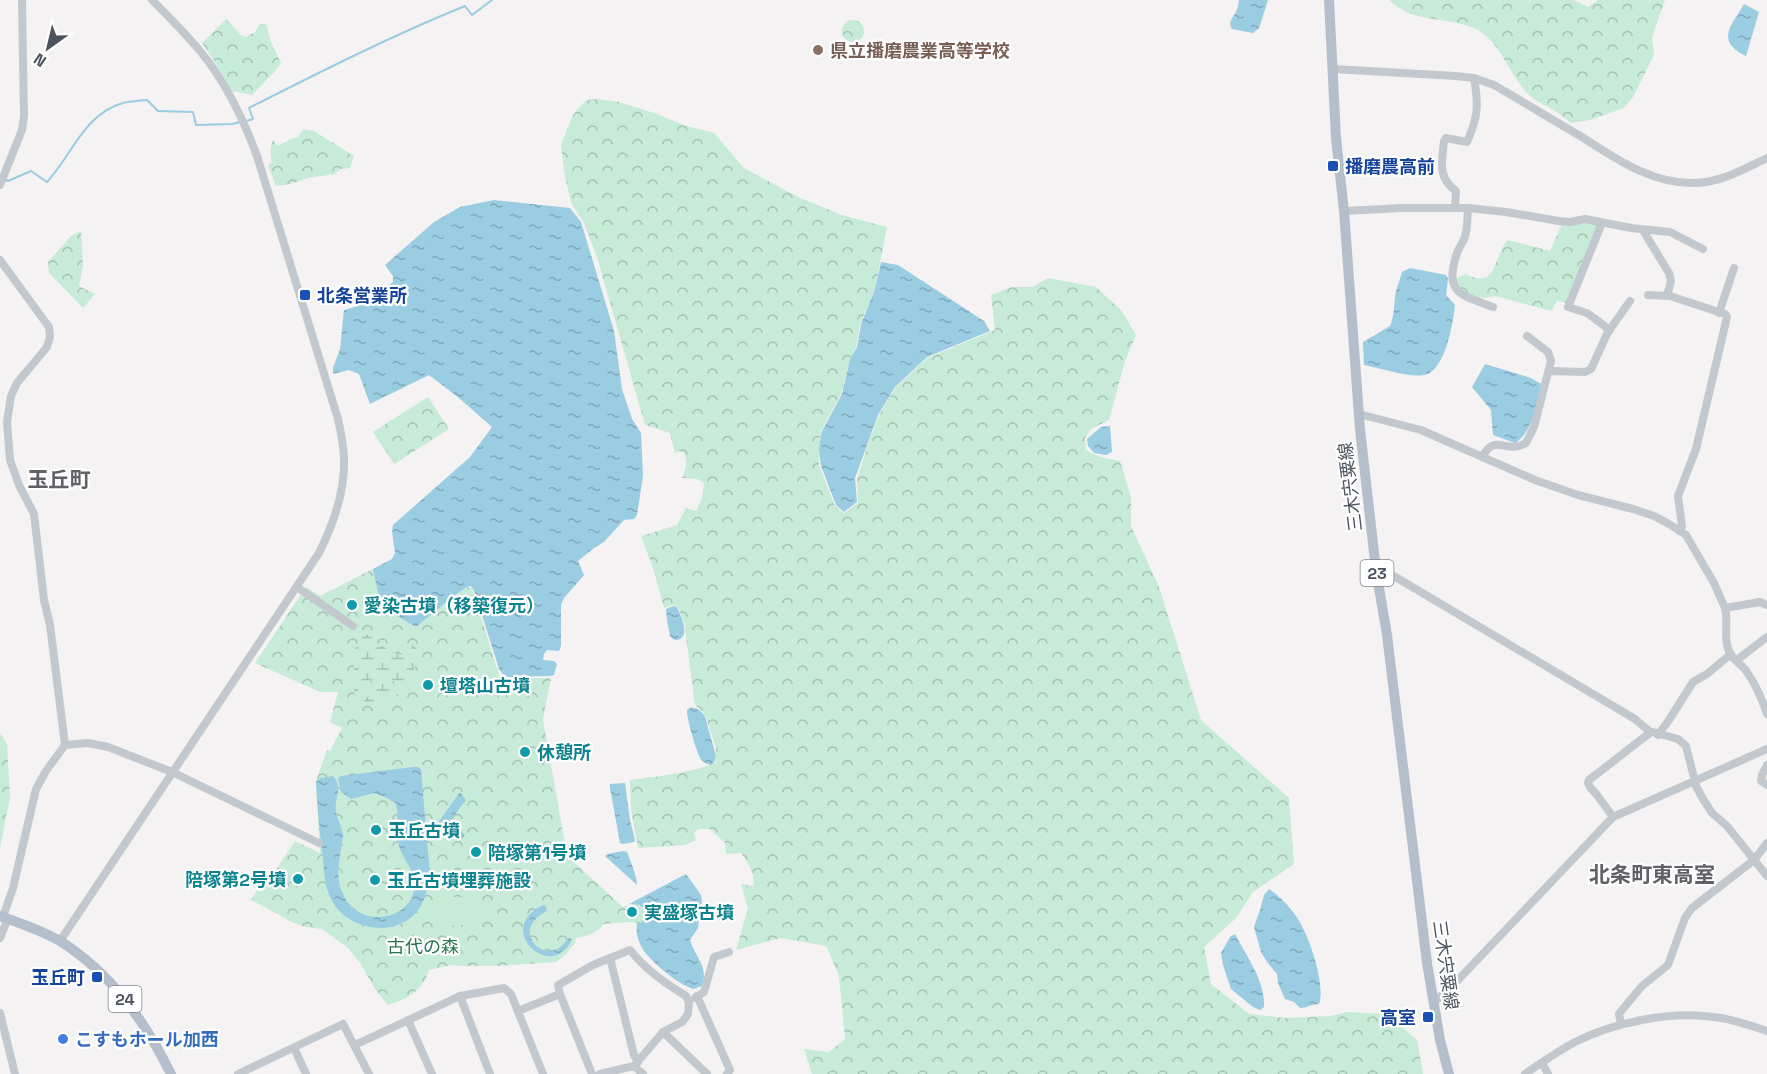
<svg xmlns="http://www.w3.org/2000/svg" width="1767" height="1074" font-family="'Space Grotesk','Noto Sans JP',sans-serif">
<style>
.forest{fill:url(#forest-crowns)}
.wetland{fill:url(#wetland-marsh)}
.garden{fill:#c7ebd8}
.water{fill:url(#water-ripples)}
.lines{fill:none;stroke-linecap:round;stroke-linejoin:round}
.stream{stroke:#9acce2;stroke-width:2}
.minor{stroke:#c2c8ce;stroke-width:8}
.major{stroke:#b5bfcc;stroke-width:10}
.education-dot{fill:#8d6e63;stroke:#fff;stroke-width:2}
.transit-dot{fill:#1a4fb4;stroke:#fff;stroke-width:2}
.culture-dot{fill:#0f9aa8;stroke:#fff;stroke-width:2}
.shop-dot{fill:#3f7fe0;stroke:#fff;stroke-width:2}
.labels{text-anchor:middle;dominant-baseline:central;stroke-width:4.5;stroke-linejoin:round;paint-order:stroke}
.shield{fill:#fff;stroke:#82878e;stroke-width:1.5}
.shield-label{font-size:16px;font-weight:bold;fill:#4c535d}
.education-label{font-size:18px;font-weight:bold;fill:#785e54;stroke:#fff;text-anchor:start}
.transit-label{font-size:18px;font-weight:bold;fill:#164399;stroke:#fff;text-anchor:start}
.street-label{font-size:18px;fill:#4c535d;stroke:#fff}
.culture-label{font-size:18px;font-weight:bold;fill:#0d838f;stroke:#fff;text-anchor:start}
.park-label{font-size:18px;fill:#247655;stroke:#fff}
.shop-label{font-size:18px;font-weight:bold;fill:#366cbe;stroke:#fff;text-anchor:start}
.quarter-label{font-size:21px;font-weight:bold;fill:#5f6166;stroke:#fff}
</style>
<defs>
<pattern id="forest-crowns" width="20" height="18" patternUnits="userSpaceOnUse" patternTransform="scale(1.5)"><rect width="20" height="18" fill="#c7ebd8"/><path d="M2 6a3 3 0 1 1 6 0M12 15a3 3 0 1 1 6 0" fill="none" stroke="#a4c1b2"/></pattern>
<pattern id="wetland-marsh" width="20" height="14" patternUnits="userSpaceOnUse" patternTransform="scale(1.5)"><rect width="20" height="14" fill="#c7ebd8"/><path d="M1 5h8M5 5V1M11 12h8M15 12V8" fill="none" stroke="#a4c1b2"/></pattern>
<pattern id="water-ripples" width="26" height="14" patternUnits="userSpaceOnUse" patternTransform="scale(1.5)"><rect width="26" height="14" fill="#9acce2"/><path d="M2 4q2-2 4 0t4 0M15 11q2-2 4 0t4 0" fill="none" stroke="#80a8ba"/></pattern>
</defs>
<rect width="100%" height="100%" fill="#f4f2f2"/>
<g class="forest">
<path d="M1389 0H1574L1588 7 1598 0H1665L1652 37 1654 55 1633 97 1624 108 1590 120 1571 123C1565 118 1559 113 1552 109 1545 105 1535 101 1529 95 1509 75 1503 46 1478 30 1473 27 1467 26 1461 24 1433 17 1412 21 1389 0Z"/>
<polygon points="226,19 241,35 246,37 255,32 260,24 266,24 271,42 281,63 277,69 252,95 232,91 213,59 202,43"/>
<circle cx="853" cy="31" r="11"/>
<path d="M598 99 619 102 657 114 683 125 714 133 744 168 798 197 842 215 887 227 875 289 860 324 856 347 850 359 841 394 820 433 819 465 835 506 844 513 858 503 857 479 868 444 879 415 896 387 927 358 995 330 991 295 1012 287H1032L1048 278 1096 287 1122 311 1136 335 1125 361 1109 420 1091 429 1085 438 1086 450 1100 457 1120 461 1131 497V526L1159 587 1201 720 1289 798 1294 864 1253 892 1236 918 1204 947 1211 984 1249 1014 1285 1018 1330 1016 1348 1012 1387 1014 1417 1040 1423 1074H812L804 1049 829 1052 845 1039 839 975 826 946 781 938 736 950 748 909 741 884 753 886C756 875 748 862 741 853L726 854 725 843 710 829H698L694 833 696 840 685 845 638 848 631 810 630 780C648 778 703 771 716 762V748L706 718 703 712 695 705 684 622 678 607 673 605 664 608 653 568 641 536 677 525 686 508 696 511 702 498 704 483 697 479 682 478C686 470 688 459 683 452L678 451 675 453 670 433 645 425 597 257 583 221 572 205 565 177 561 145 573 115 586 100Z"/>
<path d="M303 129 314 131 354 156 350 168 341 169 335 174 308 178 291 184 276 186 268 165 272 162C270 156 270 146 273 140L278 146 291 139 298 137Z"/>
<path d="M1583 222 1598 225 1567 303 1557 301 1551 311 1495 296 1485 298 1476 297 1467 293 1455 284 1457 278 1466 274C1498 291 1492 257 1508 240L1550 251 1562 224Z"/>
<polygon points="81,231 83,265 79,286 95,294 83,308 49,273 48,262 71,236"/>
<polygon points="428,397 449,429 394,464 373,432"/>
<path d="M373 569 382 612 392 613 416 627 455 595 468 587 472 588 500 678H551L543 719 567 856 623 907 629 905H640L641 907 648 906 649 910 641 923 627 922 603 924 601 928 589 935 576 938 575 943 566 954 556 962 499 966H462L452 965 429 970C423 990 408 999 388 1005L375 989 360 963 348 948 322 929 306 927 294 923 251 900 257 890 261 892 295 841 320 853 316 781 327 750 330 751 342 728 330 722 338 692H320L255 663 306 587 320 596Z"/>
<polygon points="0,733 7,744 10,797 0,848"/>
</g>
<g class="wetland">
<path d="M365 634 372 636V641L395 653 409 656 413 644 418 651 410 690 402 684 400 686 391 679 389 681C380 675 374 668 366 662H362L354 656V650Z"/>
<polygon points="354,659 372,669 375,674 368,684 370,686 364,694 366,695 359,703 357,704 354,692"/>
<path d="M376 675 389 684 391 682 400 689 402 687 408 692C393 699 379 701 362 703L369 695 367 693 373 685 371 683Z"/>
</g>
<polygon class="garden" points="448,897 478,898 484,924 448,926 429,916 428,911 436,898"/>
<g class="water">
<path d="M1239 0H1268L1259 28 1253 33 1232 29C1227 20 1235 17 1237 9 1238 6 1239 3 1239 0Z"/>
<path d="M1744 4 1759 12 1746 56C1715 41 1731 26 1744 4Z"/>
<polygon points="494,200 570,208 581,222 614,331 622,389 632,419 641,433 643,476 637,515 634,519 624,520 604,542 594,548 578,561 584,575 564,598 561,605 561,646 559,651 547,650 544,654 543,660 554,661 557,664 554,675 550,676 505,677 499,669 475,593 472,587 469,586 455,595 416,627 392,613 382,612 373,569 392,559 395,553 392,532 393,525 470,457 492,427 459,398 429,375 370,404 359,374 349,370 333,374 333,368 340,349 344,310 358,306 393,282 393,276 385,265 434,222 460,207"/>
<polygon points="881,262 898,265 984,321 990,331 927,357 895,387 878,415 855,478 857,502 844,512 836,505 821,466 819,449 821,433 842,394 850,359 857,347 861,324 875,289"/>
<path d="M1410 268 1446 275 1448 279 1446 295 1455 305C1453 323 1445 372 1424 375 1410 378 1380 368 1364 365L1363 342 1390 326C1394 316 1394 307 1395 297 1396 289 1400 280 1402 272Z"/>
<path d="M1485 364 1531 378 1541 384C1537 403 1533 432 1515 443L1493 435 1491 410 1472 387Z"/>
<polygon points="1110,426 1112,452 1106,455 1094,453 1088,446 1087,439 1101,427"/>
<path d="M673 606 677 607C680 614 690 634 680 639 677 641 673 640 671 637 669 635 666 613 666 609Z"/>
<path d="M690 708C696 707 702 711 705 717L716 756 715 761 711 765C708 764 704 763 702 761 697 755 686 716 687 710Z"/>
<path d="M413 767H418L421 769C423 793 425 818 427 842 428 855 431 870 429 883 426 894 422 908 413 916 389 938 345 928 331 899 325 887 324 873 323 859 320 833 317 808 316 782L320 778 333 776C344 788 334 798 336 811 337 820 342 826 343 836 341 851 336 871 340 886 343 896 349 907 359 912 378 924 411 914 414 889 416 869 403 861 399 846 396 832 399 818 396 804 393 800 380 795 374 793L351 799 341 792 338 778 341 776Z"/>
<polygon points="625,783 630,820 635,840 634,842 623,844 620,843 610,788 610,784"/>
<polygon points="460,792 466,800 450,821 465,835 462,839 453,837 437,824"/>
<path d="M623 851 627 852C631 863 636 873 637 885L605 856 608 854Z"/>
<path d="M686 874 701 895 702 901 698 928 690 940C695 957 709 966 702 986L693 989C682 985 673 978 664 971 649 958 634 945 637 923H641L649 910 648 906 641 907 640 905 629 904Z"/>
<path d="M1269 889C1280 896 1291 908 1298 919 1309 936 1326 985 1319 1004 1311 1004 1307 1008 1300 1008L1294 1002 1285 999 1278 983 1277 974 1267 962 1261 952 1254 927 1260 910 1264 895Z"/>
<path d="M543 905 546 906 547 911C512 928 538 960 559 948 563 945 566 941 569 938L572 939C553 984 492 929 543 905Z"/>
<path d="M1235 934C1246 955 1266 983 1264 1007L1260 1010 1253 1007 1231 989 1223 965 1221 953 1230 937Z"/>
</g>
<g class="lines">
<g class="stream">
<path d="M246 121 253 119 249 108C320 72 391 36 465 6L472 15 492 0"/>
<path d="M6 180 8 181 31 171 47 182C72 155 84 114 123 103 131 101 139 101 147 100L158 111 193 112 196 125 232 124 240 122"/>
</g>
<g class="minor">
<path d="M1333 69 1456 76 1474 78 1494 85C1522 101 1549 118 1577 134 1613 156 1649 184 1694 183 1720 183 1744 169 1767 158"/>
<polyline points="0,185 22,130 24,116 22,0"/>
<path d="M1455 208 1456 191C1437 177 1442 162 1444 141L1446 138 1467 142C1478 117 1479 106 1474 78"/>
<path d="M1468 208C1467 217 1468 228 1465 236 1464 242 1459 247 1457 253 1444 293 1459 294 1493 307"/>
<polyline points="1344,211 1402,208 1468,208 1506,212 1559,221 1570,222 1585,219 1631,228 1670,232 1703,249"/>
<polyline points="1602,223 1568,307 1587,313 1610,330"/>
<polyline points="1644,230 1644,232 1669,273 1671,281 1667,296"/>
<polyline points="0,260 49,327 50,337 47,347 17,383 11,396 7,422 10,460 19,485 34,514 44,600 50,625 65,745 46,771 36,789 13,888 3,917"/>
<polyline points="1648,295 1670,296 1725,314 1727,317 1696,449 1678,496 1682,526 1680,531"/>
<polyline points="1719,313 1734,268"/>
<polyline points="1549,371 1585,372 1591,369 1608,332 1630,301"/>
<path d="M1359 414 1421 430 1535 480 1578 495 1633 509 1654 516 1669 524 1686 535 1714 583 1725 608C1729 623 1722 641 1731 655 1735 661 1742 665 1747 672 1756 685 1762 699 1767 714"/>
<path d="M1482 457C1496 432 1504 455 1526 443L1534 427 1551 361 1548 352 1527 336"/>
<polyline points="1376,570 1387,572 1635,719 1649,731 1678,739 1686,746 1696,786 1703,799 1712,813 1727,826 1767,876"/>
<polyline points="297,587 353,626"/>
<polyline points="1725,608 1760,602 1767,605"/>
<polyline points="1737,660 1767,637"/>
<polyline points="1658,735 1669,720 1693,682 1707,674 1731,654"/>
<polyline points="65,745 88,743 108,747 172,772 319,843"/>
<polyline points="1767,765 1762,775 1761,781 1767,785"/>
<polyline points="1613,817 1597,795 1590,787 1588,783 1589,780 1651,732"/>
<polyline points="0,938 8,918"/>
<path d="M60 941 319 553C335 521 348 484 343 447 342 438 340 428 338 419L257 156C243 118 226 82 200 51 185 33 169 17 152 0"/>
<polyline points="610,958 634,1055 638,1062"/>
<polyline points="560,994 592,1074"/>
<polyline points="460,996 504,988 511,994 543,1074"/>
<polyline points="697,996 730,1070 727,1074"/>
<polyline points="695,998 704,992 714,957 729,952"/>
<polyline points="1434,1000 1438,999 1458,980 1613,817 1767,749"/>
<path d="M518 1011 560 994 558 985 593 965 630 950C646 970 665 983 686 996L689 1003 688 1014 682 1022 663 1032 634 1066 600 1074"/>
<polyline points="0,1013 15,1074"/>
<polyline points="408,1020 432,1074"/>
<polyline points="1621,1024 1619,1014 1622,1010 1642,986 1668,965 1685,918 1692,908 1754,860 1767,843"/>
<polyline points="663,1032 707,1074"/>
<polyline points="355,1045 460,996 490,1074"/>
<polyline points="294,1048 306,1074"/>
<polyline points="1542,1063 1548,1074"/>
<polyline points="634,1066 643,1074"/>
<polyline points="238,1074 343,1024 369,1074"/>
<path d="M1525 1074C1541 1063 1558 1051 1575 1042 1615 1022 1670 1011 1714 1017 1732 1019 1749 1025 1767 1031"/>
</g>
<g class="major">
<polyline points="1329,0 1336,138 1344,211 1360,429 1376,570 1387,635 1427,963 1440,1040 1449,1074"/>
<path d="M0 916C20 923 41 930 60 941 112 974 144 1020 171 1074"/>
</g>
</g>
<circle class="education-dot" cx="818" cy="50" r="6"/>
<g class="transit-dot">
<rect x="1327" y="160" width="12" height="12" rx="3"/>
<rect x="299" y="289" width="12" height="12" rx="3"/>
<rect x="91" y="971" width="12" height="12" rx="3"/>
<rect x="1422" y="1011" width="12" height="12" rx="3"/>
</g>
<g class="culture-dot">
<circle cx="352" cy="605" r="6"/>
<circle cx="428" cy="685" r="6"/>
<circle cx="525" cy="752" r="6"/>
<circle cx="376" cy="830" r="6"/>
<circle cx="476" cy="852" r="6"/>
<circle cx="298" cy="879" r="6"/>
<circle cx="375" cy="880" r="6"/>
<circle cx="632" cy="912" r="6"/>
</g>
<circle class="shop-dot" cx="63" cy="1039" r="6"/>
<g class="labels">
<g class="shield">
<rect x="1360.5" y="560" width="33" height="26" rx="4.5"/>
<rect x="108.5" y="986" width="33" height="26" rx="4.5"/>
</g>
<g class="shield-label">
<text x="1377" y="573">23</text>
<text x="125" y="999">24</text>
</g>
<g class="education-label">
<text x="830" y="50">県立播磨農業高等学校</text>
</g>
<g class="transit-label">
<text x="1345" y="166">播磨農高前</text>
<text x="317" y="295">北条営業所</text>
<text x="85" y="977" text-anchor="end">玉丘町</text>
<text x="1416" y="1017" text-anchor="end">高室</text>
</g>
<g class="street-label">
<text transform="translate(1350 487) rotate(-97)">三木宍粟線</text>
<text transform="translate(1446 965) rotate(82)">三木宍粟線</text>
</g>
<g class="culture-label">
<text x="364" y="605">愛染古墳（移築復元）</text>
<text x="440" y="685">壇塔山古墳</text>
<text x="537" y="752">休憩所</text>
<text x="388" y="830">玉丘古墳</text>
<text x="488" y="852">陪塚第1号墳</text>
<text x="286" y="879" text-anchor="end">陪塚第2号墳</text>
<text x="387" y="880">玉丘古墳埋葬施設</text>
<text x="644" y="912">実盛塚古墳</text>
</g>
<g class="park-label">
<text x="423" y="946">古代の森</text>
</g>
<g class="shop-label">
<text x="75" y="1039">こすもホール加西</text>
</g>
<g class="quarter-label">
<text x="59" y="479">玉丘町</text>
<text x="1652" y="874">北条町東高室</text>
</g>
</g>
<g transform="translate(48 48) rotate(214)" stroke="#ffffff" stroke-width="4.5" paint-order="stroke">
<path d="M0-4.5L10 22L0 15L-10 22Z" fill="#4c535d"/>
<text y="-9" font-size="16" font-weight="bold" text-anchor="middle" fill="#4c535d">N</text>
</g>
</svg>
